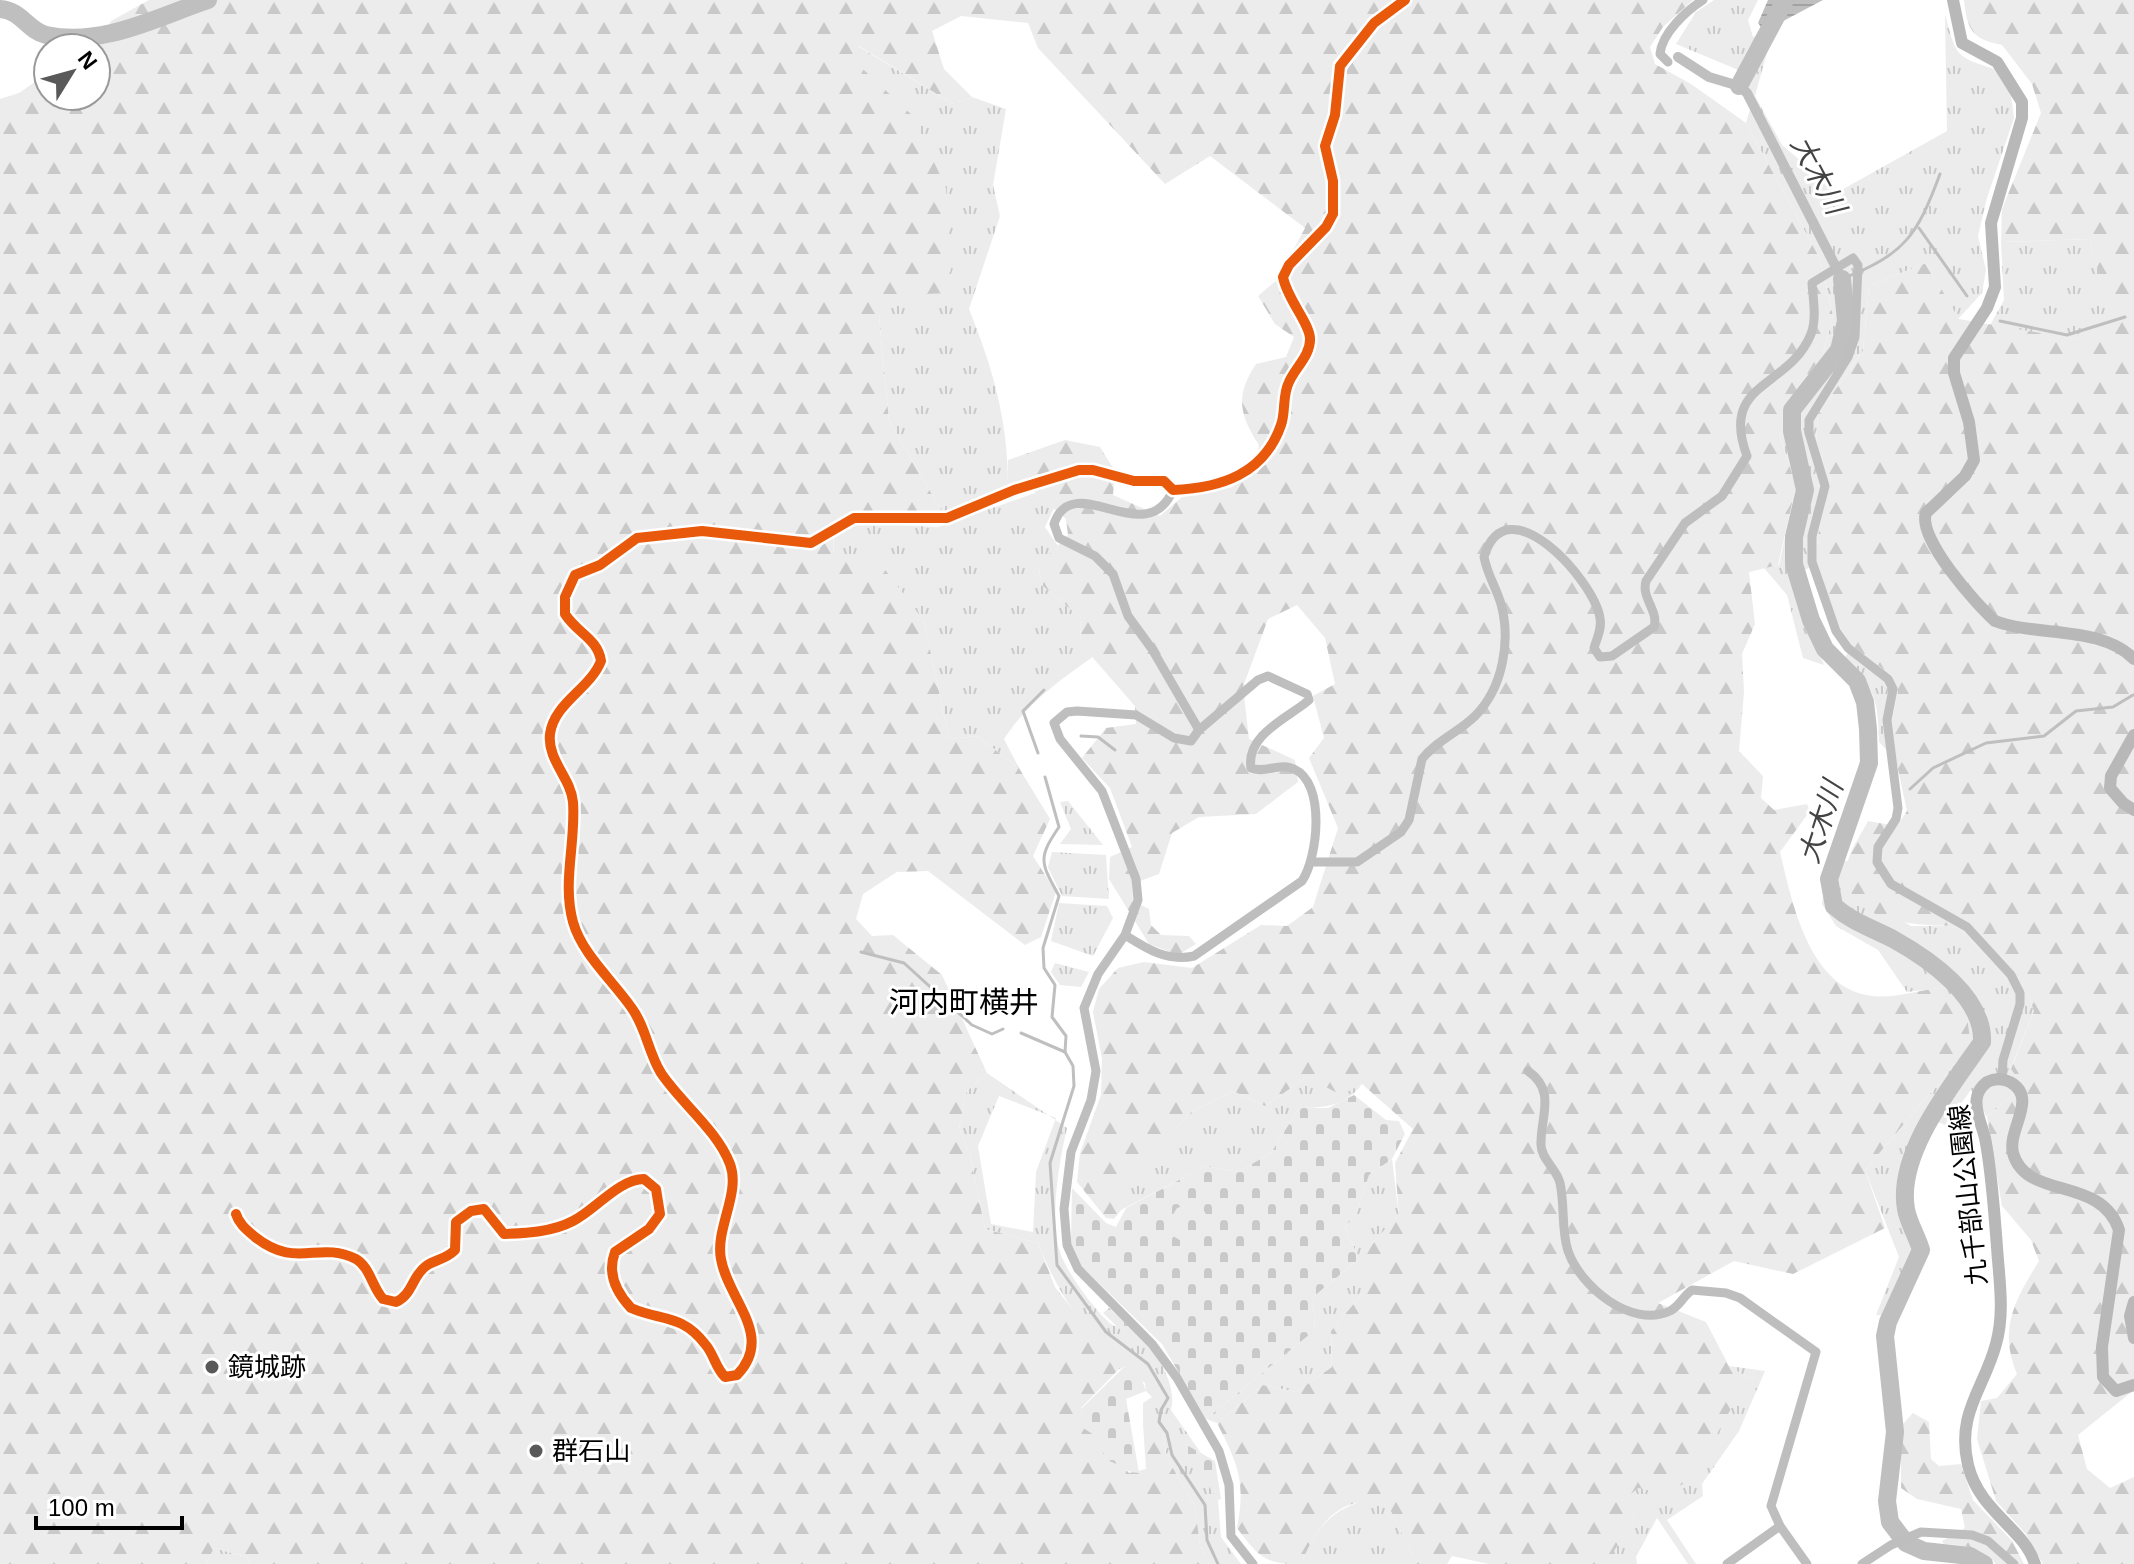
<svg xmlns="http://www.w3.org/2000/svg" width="2134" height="1564" font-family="Helvetica,'Noto Sans JP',sans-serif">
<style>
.grass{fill:url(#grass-tufts);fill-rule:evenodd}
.forest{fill:url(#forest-firs)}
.cemetery{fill:url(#cemetery-stones)}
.garden{fill:#ececec;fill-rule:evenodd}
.water{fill:url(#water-rules)}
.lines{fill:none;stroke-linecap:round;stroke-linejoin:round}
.stream{stroke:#bfbfbf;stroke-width:3}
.canal{stroke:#bfbfbf;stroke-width:10}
.river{stroke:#bfbfbf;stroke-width:18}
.street{stroke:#bebebe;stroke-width:9}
.secondary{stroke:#b8b8b8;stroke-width:12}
.cycleway-casing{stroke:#fff;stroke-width:15}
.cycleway{stroke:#e8590c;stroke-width:10}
.poi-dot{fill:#595959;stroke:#fff;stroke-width:3}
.labels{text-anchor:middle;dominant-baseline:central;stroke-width:6;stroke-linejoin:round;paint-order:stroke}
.street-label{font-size:26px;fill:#000;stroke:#fff}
.poi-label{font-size:26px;fill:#000;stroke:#fff;text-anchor:start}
.water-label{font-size:28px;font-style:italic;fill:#444;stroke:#fff}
.quarter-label{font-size:30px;fill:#000;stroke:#fff}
</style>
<defs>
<pattern id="grass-tufts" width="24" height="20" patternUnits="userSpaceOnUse" patternTransform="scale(2)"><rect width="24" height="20" fill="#ececec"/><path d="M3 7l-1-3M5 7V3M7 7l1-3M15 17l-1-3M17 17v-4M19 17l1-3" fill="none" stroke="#c9c9c9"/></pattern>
<pattern id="forest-firs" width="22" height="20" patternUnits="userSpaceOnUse" patternTransform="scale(2)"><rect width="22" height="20" fill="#ececec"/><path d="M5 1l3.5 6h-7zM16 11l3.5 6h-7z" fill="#c9c9c9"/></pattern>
<pattern id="cemetery-stones" width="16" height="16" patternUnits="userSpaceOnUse" patternTransform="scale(2)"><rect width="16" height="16" fill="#ececec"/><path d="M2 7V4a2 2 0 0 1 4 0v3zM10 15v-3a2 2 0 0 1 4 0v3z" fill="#c9c9c9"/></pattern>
<pattern id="water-rules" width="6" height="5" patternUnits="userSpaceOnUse" patternTransform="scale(2)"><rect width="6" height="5" fill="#bfbfbf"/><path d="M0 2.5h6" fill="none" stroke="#a2a2a2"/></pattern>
</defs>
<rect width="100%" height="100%" fill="#fff"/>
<g class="grass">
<path d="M1714 0H1758L1748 20 1753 37 1774 27 1755 96 1782 145 1838 192 1947 131 1945 15C1957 55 1953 56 1994 69L2011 95 2014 118 1987 198 1978 236 1986 270 1982 293 1958 319 1926 263 1869 286 1863 351 1818 414 1816 442 1831 479 1820 520 1815 563 1792 580 1824 665 1803 658 1787 595 1764 568 1779 565 1796 486 1780 436 1784 407 1822 357 1833 316 1820 259 1746 123 1754 96 1736 69 1676 44 1696 12Z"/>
<path d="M858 46 953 104 972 97 1006 109 993 185 1000 216 969 309C993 369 1008 420 1008 486L944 515 889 421 879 317 896 295 850 57Z"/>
<polygon points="2090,239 2113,327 2075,339 1989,327 2004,300 2001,242"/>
<path d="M1035 493 1054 508 1045 527 1058 546 1038 567 1043 586 1081 618 1080 643 1094 656C1059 681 1028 702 1004 739L1019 768 977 736 949 739 924 621 833 557 834 535 859 523 938 527Z"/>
<path d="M1851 645 1891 675 1898 692 1892 719 1896 760 1879 742C1878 700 1876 689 1844 660Z"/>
<polygon points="1068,801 1103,845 1060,844 1071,829 1060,802"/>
<polygon points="1052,852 1106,855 1109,899 1062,896 1048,867"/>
<path d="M1828 861H1848L1849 889 1911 926H1955L2028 995 2034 1011 2011 1068 2023 1086 1987 1117 1971 1090 1945 1125 1928 1118C1898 1179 1893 1187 1915 1252L1890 1316 1876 1315 1899 1257 1865 1170 1971 1045 1940 988 1907 992 1878 950 1836 926 1822 904Z"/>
<polygon points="1059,903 1107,906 1113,918 1093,956 1051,941"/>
<polygon points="1055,963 1089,972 1081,987 1060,985 1051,972"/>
<path d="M987 1073 1067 1128C1059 1162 1050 1215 1059 1249 1064 1269 1095 1311 1111 1324 1117 1328 1128 1327 1134 1331 1155 1347 1178 1385 1171 1410L1201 1453 1185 1444 1218 1500 1221 1537 1241 1564H1209L1200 1546 1195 1506 1167 1458 1163 1435 1153 1422 1143 1424V1403L1152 1397 1146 1391 1145 1383 1124 1367 1119 1369C1082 1326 1059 1296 1038 1243L985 1229 970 1155 959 1128 966 1092ZM999 1096 1056 1118 1036 1172 1033 1232 991 1224 978 1146Z"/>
<path d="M1307 1077 1341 1094 1362 1084C1346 1106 1325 1108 1299 1108L1271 1153 1238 1172 1206 1166 1121 1210 1119 1190 1191 1112 1233 1091 1265 1106Z"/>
<polygon points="1392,1159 1399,1216 1372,1243 1362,1294 1331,1331 1332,1367 1296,1392 1263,1385 1217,1423 1206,1419 1315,1330 1313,1297 1359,1259 1345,1228 1357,1211 1369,1175"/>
<polygon points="1729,1366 1765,1371 1739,1431 1702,1484 1703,1496 1667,1520 1696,1564 1688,1564 1657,1518 1636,1557 1637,1564 1618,1564 1613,1551 1635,1517 1625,1499 1748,1378"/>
<path d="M1369 1499 1388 1504 1417 1564H1301C1317 1527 1330 1510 1369 1499Z"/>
<polygon points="214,1548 247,1557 250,1564 206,1564"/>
</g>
<g class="forest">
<path d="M149 0H1693L1663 27 1650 47 1655 64 1691 84 1746 123 1820 259 1833 316 1822 357 1784 407 1780 436 1796 486 1778 565 1749 572 1755 624 1742 654 1744 692 1739 751 1763 776 1761 798 1774 810 1807 804 1810 811 1780 852C1792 902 1809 989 1872 996 1893 999 1919 990 1940 988L1966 1011 1971 1045 1865 1170 1885 1228 1793 1274 1734 1261 1658 1303 1706 1322 1729 1366 1748 1378 1692 1479 1665 1494 1638 1488 1626 1498 1635 1517 1614 1551 1618 1564H1489L1452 1556 1447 1564H1417L1388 1505C1341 1491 1318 1524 1301 1564 1264 1564 1259 1557 1237 1528 1246 1482 1238 1464 1217 1423L1263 1385 1296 1392 1332 1367 1331 1331 1362 1294C1354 1256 1373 1241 1399 1216L1395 1163 1413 1129 1362 1084 1341 1095 1307 1077 1265 1106 1233 1091 1191 1112 1120 1190 1121 1210 1114 1219 1106 1218 1077 1182 1080 1153 1101 1095 1102 1059 1093 1012 1099 989 1118 968 1144 962 1192 968 1261 925 1287 926 1313 907 1338 828 1309 758 1324 738 1313 696 1335 684 1325 638 1297 605 1268 619 1243 687 1249 739 1295 760 1298 782 1256 814 1199 817 1172 833 1159 874 1132 884 1133 901 1149 909 1151 925 1161 935 1189 936 1196 944 1178 955 1149 944 1109 879 1110 857 1132 847 1110 788 1082 758 1106 728 1136 724 1135 706 1080 643 1081 618 1043 586 1038 566 1068 535 1066 519 1035 493 1036 480 1008 486V460L1065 440 1100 447 1115 471 1113 495 1160 516 1182 497 1232 487 1254 472 1259 445C1239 414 1235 396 1256 364L1286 357 1294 337 1275 324 1258 296 1278 279 1305 228 1210 156 1165 184 1038 48 1028 23 961 16 932 31 944 69 972 97 953 104 859 46 850 57 913 116 946 188 952 293 897 295 879 317 889 421 944 515 858 511 834 524 833 557 883 567 924 621 949 739 977 736 1019 768 1050 819 1033 856 1056 892 1041 937 1025 945 928 871 897 872 863 894 856 919 872 936 893 935 942 975 987 1073 966 1092 959 1128 970 1155 985 1229 1038 1243 1055 1287 1119 1369 1081 1408 1083 1427 1100 1439 1129 1473 1146 1469 1143 1424 1153 1421 1163 1435 1167 1458 1195 1506 1200 1546 1209 1564H250L247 1557 214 1548 206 1564H0V99L19 93 48 73V96H96V48H62L103 35 111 21Z"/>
<path d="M1964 0H2134V1390L2078 1435 2087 1469 2110 1488 2134 1477V1564H2043L2025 1533 1996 1501 1977 1439 1981 1401 1997 1398 2017 1374C1998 1329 2015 1300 2039 1261L2031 1240 2002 1206 1987 1117 2023 1086 2011 1069 2034 1011 2028 995 1955 926C1915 926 1835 922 1848 861 1851 848 1862 833 1868 821L1897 826 1907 811 1896 760 1892 719 1898 692 1891 675 1851 645 1840 628 1815 563 1820 520 1831 479 1816 442 1818 414 1863 351 1869 286 1926 263 1959 319 2075 339 2112 326 2090 239 2001 242 2002 209 2041 113 2032 84 2002 45C1972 39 1967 30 1964 0Z"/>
<path d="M1913 1413 1929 1422 1931 1459 1939 1466 1961 1464 1973 1500 2013 1542 2024 1564H1996C1982 1548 1965 1545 1944 1544L1942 1541 1965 1528 1961 1509 1917 1499 1901 1488V1426Z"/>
</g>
<g class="cemetery">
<polygon points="1354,1095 1386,1120 1399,1121 1405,1134 1392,1159 1369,1175 1357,1211 1345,1228 1359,1259 1313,1297 1315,1330 1206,1419 1162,1344 1079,1264 1071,1243 1072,1188 1106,1223 1116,1227 1126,1208 1198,1170 1206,1166 1238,1172 1271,1153 1299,1108 1328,1108"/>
<polygon points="1109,1308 1133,1330 1128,1337 1103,1313"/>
<path d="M1124 1367 1139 1372 1146 1391 1126 1399 1139 1473C1125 1473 1119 1463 1106 1460L1100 1439 1082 1427 1081 1409Z"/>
<polygon points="1185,1444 1215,1461 1221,1499 1218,1500 1182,1447"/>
</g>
<path class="garden" d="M1191 1204 1205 1212 1209 1226 1201 1240 1186 1244 1173 1236 1169 1221 1177 1208ZM1191 1213 1200 1224 1197 1231 1187 1234 1180 1230 1179 1220Z"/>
<polygon class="water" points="1768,0 1823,0 1764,31 1758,23"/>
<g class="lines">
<g class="stream">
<polyline points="1919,228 1967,296"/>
<path d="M1842 279C1905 254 1917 236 1940 174"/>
<polyline points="2000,321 2067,335 2125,317"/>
<polyline points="1081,736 1098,737 1115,750"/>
<polyline points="1038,753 1023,711 1044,690"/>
<path d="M1045 777 1059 827C1037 859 1041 863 1059 896L1043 948 1044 968 1055 985 1052 1017 1066 1036 1065 1052 1073 1066 1074 1086 1050 1163 1057 1265 1106 1332 1148 1364 1168 1398 1161 1410 1159 1422 1167 1433 1172 1455 1205 1505 1207 1540 1218 1564"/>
<polyline points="1910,789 1933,768 1986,743 2044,736 2076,711 2113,707 2133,695"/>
<polyline points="861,952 904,963 972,1025 992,1034 1003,1029"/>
<polyline points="1021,1033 1065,1052"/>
</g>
<polyline class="canal" points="1678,57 1709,77 1739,86 1747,93 1842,279"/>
<g class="river">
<path d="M0 9C21 10 28 31 46 35 103 47 157 17 208 0"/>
<polyline points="1739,86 1785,0"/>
<path d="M1842 279 1846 321 1839 350 1792 410V431L1805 490 1794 537V564L1811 620 1825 649 1857 681 1865 702 1868 729 1869 763 1829 879 1834 906C1852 922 1872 928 1893 939 1929 959 1984 997 1982 1042 1953 1084 1896 1153 1906 1209 1908 1222 1917 1236 1921 1250L1888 1322 1885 1336 1895 1432 1887 1501 1890 1522 1906 1543 1924 1551 1970 1556 1984 1564"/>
</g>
<g class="street">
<path d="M1668 62 1660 54C1662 33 1686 11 1703 0"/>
<path d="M1173 490C1146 553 1073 467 1054 524L1059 538 1095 556 1113 574 1128 616 1152 649 1199 730"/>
<path d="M1313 862H1357L1401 832 1409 820 1422 759C1436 741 1459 732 1475 716 1503 688 1511 641 1501 604 1496 587 1487 574 1484 557 1506 482 1594 580 1600 618 1602 629 1597 638 1594 648L1600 657 1612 656 1654 627C1659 611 1641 598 1646 581L1685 523 1722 496 1747 456C1719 381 1789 389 1811 334 1817 318 1813 299 1812 283L1853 258 1858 265 1855 337 1848 357 1809 420V433L1825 486 1812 536V562L1836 631 1848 648 1888 679 1893 689 1887 720 1898 808 1896 819 1878 847 1877 862 1891 884 1967 927 2011 975 2020 993V1004L2003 1060 2002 1078"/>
<path d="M1125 935C1147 949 1167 962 1194 956L1302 881C1318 857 1326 783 1294 769 1280 762 1264 774 1251 768 1246 737 1283 720 1304 704L1309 700 1307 694 1268 676 1258 680 1199 730 1191 741 1174 738 1136 715 1077 711 1067 712 1054 723 1060 739 1102 791 1136 879 1138 900 1125 935 1098 974 1084 1008 1096 1071 1091 1100 1071 1152 1064 1209 1067 1245 1078 1269 1152 1344 1177 1378 1219 1451 1229 1485 1231 1536 1253 1564"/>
<path d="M1528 1071C1557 1091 1540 1117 1541 1145 1541 1159 1557 1169 1560 1183 1565 1205 1561 1230 1568 1251 1580 1286 1631 1329 1670 1311 1680 1306 1683 1296 1692 1290L1726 1293 1740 1298 1816 1352 1771 1506 1780 1526 1807 1564"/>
<path d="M236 1214C239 1224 247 1230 255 1237 297 1270 317 1240 356 1259 370 1267 372 1287 383 1299L396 1302C413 1294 412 1276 426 1266 436 1259 445 1260 455 1250L456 1222 471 1211 484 1209 504 1234C527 1233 552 1232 573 1221 595 1210 619 1179 644 1179L656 1189 660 1214 649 1229 615 1252C607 1273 616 1292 631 1308 661 1321 682 1314 705 1344 714 1354 715 1367 725 1377L737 1375C775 1336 728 1300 721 1259 715 1229 741 1193 730 1164 717 1130 681 1103 661 1073 648 1052 646 1027 631 1007 613 981 582 954 573 922 562 882 576 843 573 802 571 778 547 760 550 734 554 703 590 689 601 661 598 639 577 633 565 614V597L575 575 600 565 637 538 702 531 811 543 854 518H947L1014 490 1079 470H1093L1134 481H1164L1173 490C1221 488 1264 474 1281 425 1286 411 1282 396 1289 382 1295 368 1311 355 1310 338 1309 322 1287 299 1283 277L1289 265 1326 227 1333 214V181L1325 146 1335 115 1340 66 1374 23 1405 0"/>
<polyline points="1727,1564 1780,1526"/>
<polyline points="1862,1564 1891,1545 1921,1532 1972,1535 1988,1541 2014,1564"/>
</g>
<g class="secondary">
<path d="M1953 0 1962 43 1997 62 2022 102V118L1991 223 1995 287 1987 308 1954 358V373L1969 422 1974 460 1965 476 1926 513C1917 538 1976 604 1995 621 2037 637 2101 625 2134 659"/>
<polyline points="2134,735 2111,776 2110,788 2123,803 2134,810"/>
<polyline points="2134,1302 2130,1316 2134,1338"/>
<path d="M2035 1564C2023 1527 1980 1513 1968 1465 1956 1413 1984 1389 1996 1344 2005 1312 1999 1279 1997 1247 1994 1211 1992 1173 1985 1138 1982 1125 1974 1110 1977 1097 1978 1091 1982 1086 1987 1082 1995 1078 2002 1078 2010 1082 2039 1098 2007 1129 2013 1153 2026 1201 2101 1175 2119 1230L2102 1347 2103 1377 2116 1391 2134 1385"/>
</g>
<g class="cycleway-casing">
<path id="cycleway" d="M236 1214C239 1224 247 1230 255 1237 297 1270 317 1240 356 1259 370 1267 372 1287 383 1299L396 1302C413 1294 412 1276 426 1266 436 1259 445 1260 455 1250L456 1222 471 1211 484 1209 504 1234C527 1233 552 1232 573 1221 595 1210 619 1179 644 1179L656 1189 660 1214 649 1229 615 1252C607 1273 616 1292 631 1308 661 1321 682 1314 705 1344 714 1354 715 1367 725 1377L737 1375C775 1336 728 1300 721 1259 715 1229 741 1193 730 1164 717 1130 681 1103 661 1073 648 1052 646 1027 631 1007 613 981 582 954 573 922 562 882 576 843 573 802 571 778 547 760 550 734 554 703 590 689 601 661 598 639 577 633 565 614V597L575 575 600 565 637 538 702 531 811 543 854 518H947L1014 490 1079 470H1093L1134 481H1164L1173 490C1221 488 1264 474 1281 425 1286 411 1282 396 1289 382 1295 368 1311 355 1310 338 1309 322 1287 299 1283 277L1289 265 1326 227 1333 214V181L1325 146 1335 115 1340 66 1374 23 1405 0"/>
</g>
<use href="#cycleway" class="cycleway"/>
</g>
<g class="poi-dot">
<circle cx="212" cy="1367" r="8"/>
<circle cx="536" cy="1451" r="8"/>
</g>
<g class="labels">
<g class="street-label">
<text transform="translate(1968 1195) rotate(-96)">九千部山公園線</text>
</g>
<g class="poi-label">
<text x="228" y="1367">鏡城跡</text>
<text x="552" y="1451">群石山</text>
</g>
<g class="water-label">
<text transform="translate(1818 175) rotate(62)">大木川</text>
<text transform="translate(1821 822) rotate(-72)">大木川</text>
</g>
<g class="quarter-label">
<text x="964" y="1002">河内町横井</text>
</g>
</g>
<g transform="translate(72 72) rotate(53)"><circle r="38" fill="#ffffff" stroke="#999999" stroke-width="2"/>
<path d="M0-6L14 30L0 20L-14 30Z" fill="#595959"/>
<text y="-12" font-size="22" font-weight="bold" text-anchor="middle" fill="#000000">N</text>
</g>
<path d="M36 1516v12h146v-12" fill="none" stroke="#000000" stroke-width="4"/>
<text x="48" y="1516" font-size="24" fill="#000000" stroke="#ffffff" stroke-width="6" paint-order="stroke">100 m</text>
</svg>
